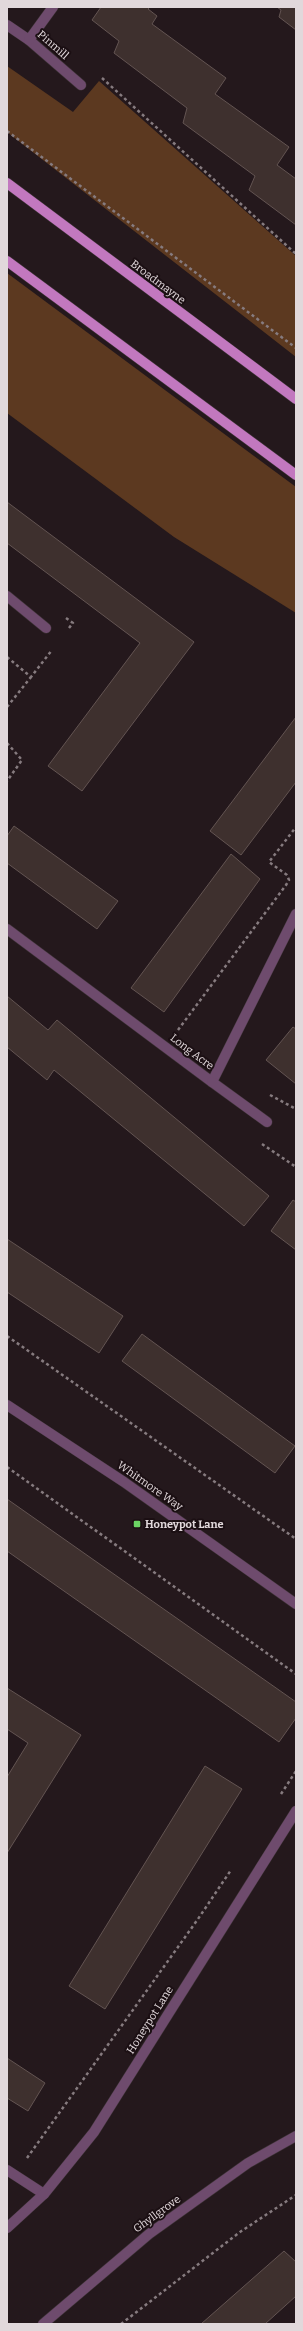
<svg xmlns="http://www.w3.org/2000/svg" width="303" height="2331" font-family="Bitter,serif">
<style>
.green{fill:#5c3920}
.building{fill:#3e302e;stroke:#635452}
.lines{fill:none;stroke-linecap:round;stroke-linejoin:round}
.minor-casing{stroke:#3e3337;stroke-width:11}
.tertiary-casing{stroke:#3e3337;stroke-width:11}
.primary-casing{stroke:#3e3337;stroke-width:11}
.path{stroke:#867b7f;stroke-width:2.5;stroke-dasharray:3 3;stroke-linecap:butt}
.minor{stroke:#6e4b6d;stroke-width:10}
.tertiary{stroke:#6e4b6d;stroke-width:10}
.primary{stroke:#c278bf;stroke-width:10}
.poi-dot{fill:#6bd363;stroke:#1b0f13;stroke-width:1.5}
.labels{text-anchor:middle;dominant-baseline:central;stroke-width:4;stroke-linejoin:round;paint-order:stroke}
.street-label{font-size:11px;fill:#e1d8db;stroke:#1b0f13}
.poi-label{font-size:11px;font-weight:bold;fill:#e1d8db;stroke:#1b0f13;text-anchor:start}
</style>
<rect width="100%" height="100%" fill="#24181c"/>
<g class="green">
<polygon points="7,66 73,112 99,81 296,256 296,357 7,132"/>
<polygon points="7,273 296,487 296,613 174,537 7,413"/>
</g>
<g class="building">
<polygon points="101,7 150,7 148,9 157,16 152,24 226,78 215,94 289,147 277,165 296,179 296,225 249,190 255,176 183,123 187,108 114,53 119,41 92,20"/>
<polygon points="277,7 296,7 296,30 279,17 281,10"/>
<polygon points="7,502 194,642 82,791 48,766 140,643 7,543"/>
<polygon points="296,717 296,782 241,855 210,831"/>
<polygon points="14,826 118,901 97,929 7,863 7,836"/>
<polygon points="231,854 260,879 164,1012 131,988"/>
<polygon points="7,996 48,1030 57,1020 269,1196 244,1226 54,1070 47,1080 7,1047"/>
<polygon points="293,1027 296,1029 296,1084 266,1060"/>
<polygon points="293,1200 296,1202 296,1250 271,1231"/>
<polygon points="7,1239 123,1316 99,1353 7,1292"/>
<polygon points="142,1334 295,1446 275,1473 122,1361"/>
<polygon points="7,1499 296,1702 296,1718 279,1742 7,1551"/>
<polygon points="7,1688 81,1735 7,1853 7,1777 28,1743 7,1729"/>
<polygon points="205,1766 242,1789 105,2009 69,1986"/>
<polygon points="7,2058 45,2083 28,2111 7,2098"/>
<polygon points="284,2251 296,2262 296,2296 265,2324 201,2324"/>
</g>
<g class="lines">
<g class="minor-casing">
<g id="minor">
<polyline points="7,25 29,40 81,85"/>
<polyline points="29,40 53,7"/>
<polyline points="7,596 46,628"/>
<polyline points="7,929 212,1082 296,914"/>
<polyline points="212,1082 267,1122"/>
<polyline points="7,2170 44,2194"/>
<polyline points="7,2228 44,2194 94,2132 296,1811"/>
<polyline points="43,2324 149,2234 248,2163 296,2136"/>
</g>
</g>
<g class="tertiary-casing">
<polyline id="tertiary" points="7,1405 124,1482 296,1604"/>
</g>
<g class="primary-casing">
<g id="primary">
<polyline points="7,183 296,399"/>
<polyline points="7,261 296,475"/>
</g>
</g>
<g class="path">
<polyline points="102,78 296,254"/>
<polyline points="7,131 296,348"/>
<polyline points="66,618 73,623 69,628"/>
<polyline points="7,657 31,677 52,650"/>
<polyline points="7,707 31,677"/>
<polyline points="7,743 22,760 7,781"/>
<polyline points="178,1030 286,885 289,880 287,875 269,862 296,827"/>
<polyline points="270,1095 296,1109"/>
<polyline points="262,1144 296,1167"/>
<polyline points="7,1336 296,1539"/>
<polyline points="7,1467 296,1674"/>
<polyline points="281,1794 296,1771"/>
<polyline points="27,2158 198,1919 231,1870"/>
<polyline points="121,2324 240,2232 296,2195"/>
</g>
<use href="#minor" class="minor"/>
<use href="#tertiary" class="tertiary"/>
<use href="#primary" class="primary"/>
</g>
<rect class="poi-dot" x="133" y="1520" width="8" height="8" rx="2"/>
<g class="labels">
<g class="street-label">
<text transform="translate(53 45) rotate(41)">Pinmill</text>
<text transform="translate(158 282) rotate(37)">Broadmayne</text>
<text transform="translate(192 1052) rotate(37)">Long Acre</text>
<text transform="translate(150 1486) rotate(35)">Whitmore Way</text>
<text transform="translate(150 2020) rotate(-58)">Honeypot Lane</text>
<text transform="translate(157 2214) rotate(-36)">Ghyllgrove</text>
</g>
<g class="poi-label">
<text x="145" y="1524">Honeypot Lane</text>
</g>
</g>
<rect width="303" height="2331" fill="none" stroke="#e1d8db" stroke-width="16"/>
</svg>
